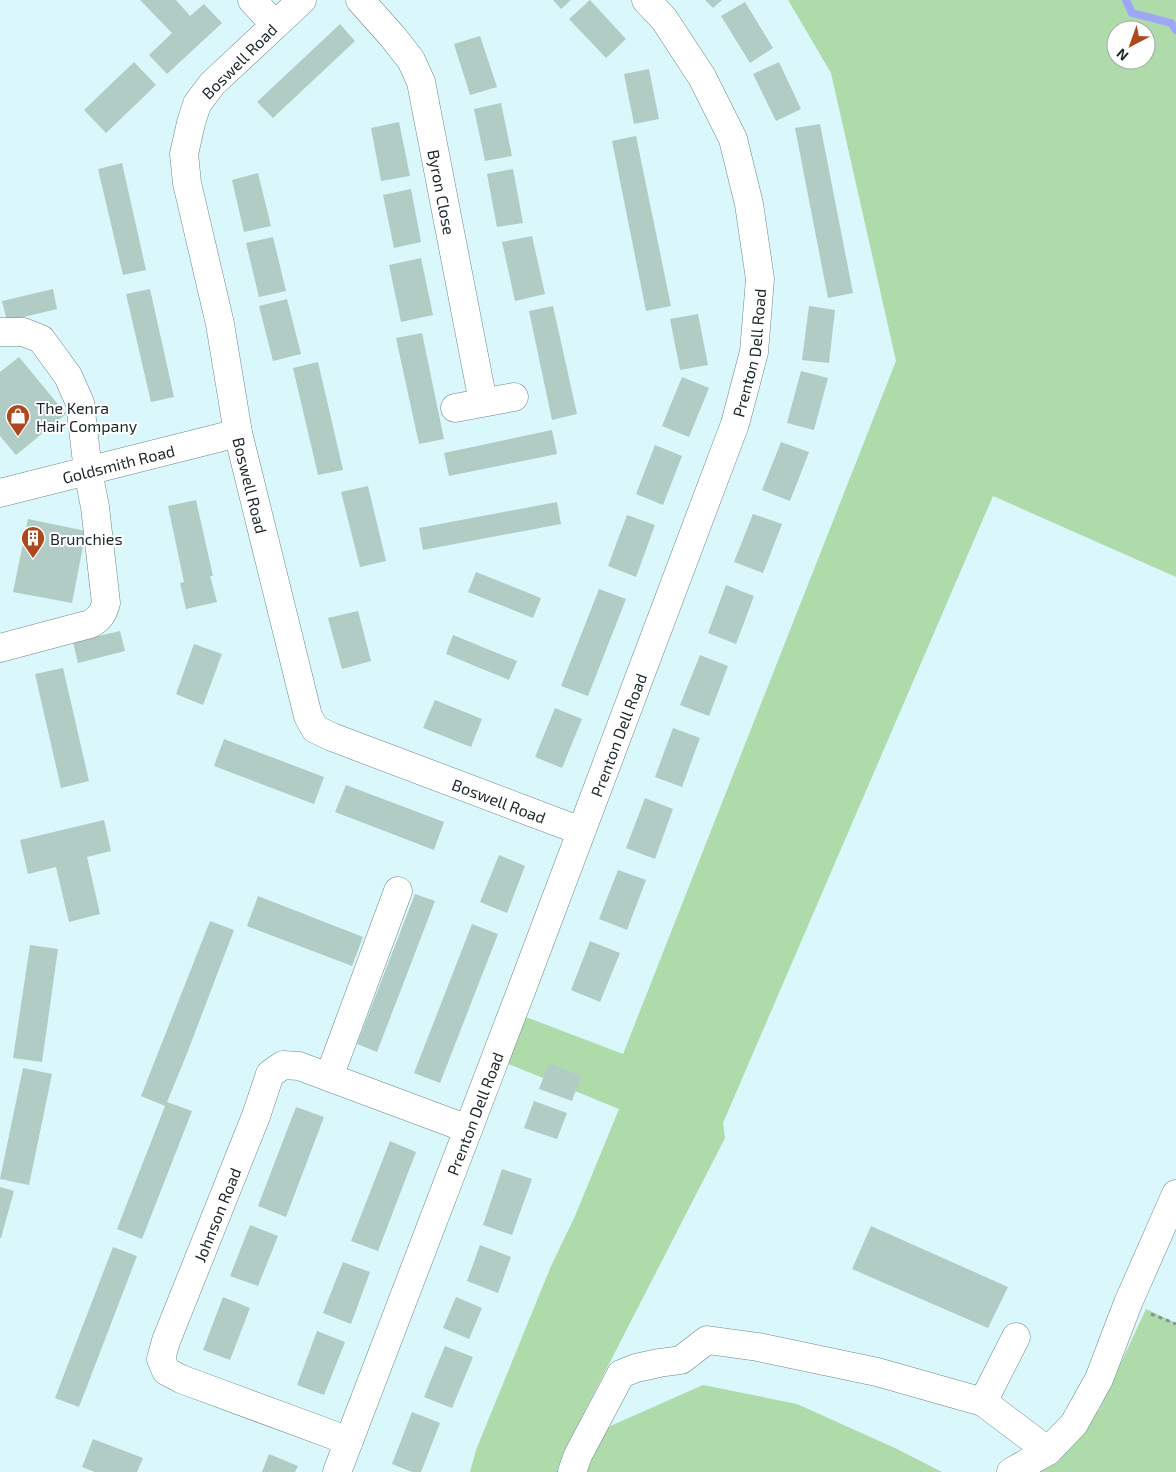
<svg xmlns="http://www.w3.org/2000/svg" width="1176" height="1472" font-family="'Exo 2',sans-serif">
<style>
.green{fill:#afdbab;fill-rule:evenodd}
.lines{fill:none;stroke-linecap:round;stroke-linejoin:round}
.stream{stroke:#9da7f5;stroke-width:8}
.building{fill:#b1ccc5}
.minor-casing{stroke:#6d878c;stroke-width:29}
.path{stroke:#819699;stroke-width:3;stroke-dasharray:4 4;stroke-linecap:butt}
.minor{stroke:#fff;stroke-width:28}
.labels{text-anchor:middle;dominant-baseline:central;stroke-width:4;stroke-linejoin:round;paint-order:stroke}
.street-label{font-size:16px;fill:#1b2628;stroke:#fff}
.poi-label{font-size:16px;fill:#1b2628;stroke:#fff;text-anchor:start}
</style>
<rect width="100%" height="100%" fill="#daf7fc"/>
<g class="green">
<path d="M788 0H1176V577L993 496 723 1123 725 1138 571 1438 562 1472H470L476 1450 551 1266 575 1216 619 1109 499 1060 518 1014 623 1054 896 361 831 73ZM1116 30H1146V60H1116Z"/>
<polygon points="1146,1309 1176,1323 1176,1472 1021,1472 1099,1410"/>
<polygon points="703,1385 797,1404 897,1449 942,1472 587,1472 599,1431"/>
</g>
<g class="lines">
<polyline class="stream" points="1126,0 1132,13 1171,23 1176,30"/>
</g>
<g class="building">
<polygon points="140,0 176,0 190,16 204,4 222,23 167,74 149,55 172,33"/>
<polygon points="553,0 571,0 561,9"/>
<polygon points="590,0 626,39 606,58 569,19"/>
<polygon points="705,0 722,0 713,8"/>
<polygon points="745,2 773,48 750,63 721,16"/>
<polygon points="340,24 355,41 273,118 257,102"/>
<polygon points="480,36 497,87 470,95 454,44"/>
<polygon points="134,62 156,85 106,133 84,110"/>
<polygon points="779,62 801,109 776,121 753,74"/>
<polygon points="649,69 659,119 634,124 624,74"/>
<polygon points="501,103 512,156 485,161 474,109"/>
<polygon points="399,122 410,176 381,181 371,128"/>
<polygon points="820,124 853,293 828,298 795,128"/>
<polygon points="636,136 671,306 646,311 612,141"/>
<polygon points="122,163 146,270 123,275 98,169"/>
<polygon points="513,169 523,223 497,227 487,174"/>
<polygon points="258,173 271,226 244,232 232,180"/>
<polygon points="411,189 421,242 394,248 383,195"/>
<polygon points="532,236 545,294 515,301 502,242"/>
<polygon points="273,237 286,291 259,297 246,243"/>
<polygon points="421,258 433,315 401,322 389,265"/>
<polygon points="53,289 57,309 7,321 2,301"/>
<polygon points="150,289 174,397 151,402 126,294"/>
<polygon points="287,299 301,354 273,361 259,306"/>
<polygon points="553,306 577,414 552,420 529,311"/>
<polygon points="809,306 835,310 829,363 802,360"/>
<polygon points="698,314 708,365 680,370 670,319"/>
<polygon points="422,333 444,439 419,444 396,338"/>
<polygon points="19,357 66,414 16,455 0,436 0,372"/>
<polygon points="318,362 343,470 318,475 293,368"/>
<polygon points="801,371 828,378 814,430 787,423"/>
<polygon points="682,377 709,388 689,437 662,426"/>
<polygon points="552,430 557,454 449,476 444,453"/>
<polygon points="781,442 809,452 790,501 762,490"/>
<polygon points="655,445 682,456 663,505 636,494"/>
<polygon points="368,486 386,561 360,567 341,492"/>
<polygon points="196,500 213,576 210,576 217,602 186,609 180,583 184,582 168,506"/>
<polygon points="557,502 561,524 423,550 419,528"/>
<polygon points="753,514 782,524 763,573 734,562"/>
<polygon points="627,515 655,525 636,577 608,566"/>
<polygon points="28,519 86,531 72,603 13,592"/>
<polygon points="476,572 541,598 533,618 468,592"/>
<polygon points="726,585 754,596 736,644 708,633"/>
<polygon points="599,589 626,599 588,696 561,686"/>
<polygon points="358,611 371,661 342,669 328,618"/>
<polygon points="120,631 125,651 78,663 73,642"/>
<polygon points="453,635 517,661 509,680 446,654"/>
<polygon points="194,644 222,654 203,705 176,694"/>
<polygon points="700,655 728,666 709,716 680,705"/>
<polygon points="63,668 89,781 61,788 35,674"/>
<polygon points="435,700 482,719 471,747 423,728"/>
<polygon points="555,708 582,719 562,768 535,757"/>
<polygon points="673,728 700,738 682,787 655,777"/>
<polygon points="224,739 324,777 314,804 214,766"/>
<polygon points="346,785 444,822 434,850 335,812"/>
<polygon points="645,798 673,809 655,859 626,848"/>
<polygon points="104,820 111,851 87,857 100,914 69,922 56,867 28,874 20,840"/>
<polygon points="499,855 525,866 507,913 480,902"/>
<polygon points="618,870 646,880 627,930 599,919"/>
<polygon points="415,894 435,901 377,1052 357,1044"/>
<polygon points="258,896 363,937 352,966 247,926"/>
<polygon points="210,921 234,930 186,1056 167,1102 192,1111 142,1239 117,1229 165,1106 141,1096"/>
<polygon points="472,924 498,934 440,1083 414,1073"/>
<polygon points="590,941 620,953 600,1002 571,990"/>
<polygon points="30,945 58,949 42,1062 13,1058"/>
<polygon points="549,1063 581,1076 572,1101 539,1089"/>
<polygon points="23,1068 52,1074 29,1185 0,1179"/>
<polygon points="534,1101 567,1113 557,1139 524,1128"/>
<polygon points="296,1107 324,1117 286,1217 258,1206"/>
<polygon points="390,1141 416,1152 378,1251 351,1241"/>
<polygon points="502,1169 532,1179 512,1235 483,1225"/>
<polygon points="0,1187 14,1191 1,1238 0,1238"/>
<polygon points="250,1225 278,1236 258,1286 230,1276"/>
<polygon points="871,1226 1008,1287 988,1328 852,1269"/>
<polygon points="480,1245 511,1257 498,1293 467,1281"/>
<polygon points="113,1247 137,1256 79,1407 55,1398"/>
<polygon points="343,1262 370,1272 351,1324 323,1313"/>
<polygon points="223,1297 250,1308 230,1360 203,1350"/>
<polygon points="456,1297 482,1308 469,1339 443,1328"/>
<polygon points="317,1331 345,1342 324,1395 297,1385"/>
<polygon points="445,1346 473,1357 452,1408 424,1397"/>
<polygon points="412,1412 440,1423 421,1472 412,1472 392,1464"/>
<polygon points="93,1439 143,1458 137,1472 95,1472 82,1467"/>
<polygon points="269,1454 298,1466 295,1472 262,1472"/>
</g>
<g class="lines">
<g class="minor-casing">
<g id="minor">
<polyline points="252,0 275,25"/>
<path id="s1" d="M302 0 212 84 197 104 191 123 184 154 187 183 220 324 238 433 308 716 315 729 332 737 581 831"/>
<path id="s2" d="M360 0 393 37 411 60 421 82 483 402"/>
<path d="M0 332H23L41 339 68 376 80 403 88 471 95 507 106 603C103 613 100 619 90 624L0 648"/>
<polyline points="455,408 514,397"/>
<path id="s3" d="M0 493 238 433"/>
<polyline points="329,1077 398,891"/>
<polyline points="983,1402 1048,1451"/>
<path id="s4" d="M349 1441 181 1379 166 1371 161 1359 166 1341 256 1116 270 1074 283 1065 299 1066 468 1129"/>
<path id="s5" d="M337 1472 523 986 735 424 754 352 760 279 749 204 733 139 702 77 664 19 646 0"/>
<polyline points="572,1472 578,1455 621,1374 636,1368 659,1363 681,1360 707,1340 758,1347 877,1372 983,1402 1016,1337"/>
<polyline points="1011,1472 1048,1451 1074,1424 1099,1379 1128,1303 1176,1194"/>
</g>
</g>
<polyline class="path" points="1151,1314 1176,1324"/>
<use href="#minor" class="minor"/>
</g>
<defs>
<g id="shop-pin" transform="scale(1.25)"><path d="M0 17L-7.5 6A9.5 9.5 0 1 1 7.5 6Z" fill="#ae481e" stroke="#fff"/><path d="M-5-2.5h2.3a2.7 3.5 0 0 1 5.4 0H5L5.5 6h-11ZM-1.5-2.5h3a1.5 2.3 0 0 0-3 0Z" fill="#fff"/></g>
<g id="building-pin" transform="scale(1.25)"><path d="M0 17L-7.5 6A9.5 9.5 0 1 1 7.5 6Z" fill="#ae481e" stroke="#fff"/><path d="M-4-6H4V6H1V3H-1V6H-4ZM-2.5-4.3h1.7v1.8h-1.7ZM.8-4.3h1.7v1.8H.8ZM-2.5-1h1.7V.8h-1.7ZM.8-1h1.7V.8H.8Z" fill="#fff"/></g>
</defs>
<g fill-rule="evenodd">
<use href="#shop-pin" x="18" y="416"/>
<use href="#building-pin" x="33" y="538"/>
</g>
<g class="labels">
<g class="street-label">
<text transform="translate(239 61) rotate(-45)">Boswell Road</text>
<text stroke="none"><textPath href="#s2" startOffset="215">Byron Close</textPath></text>
<text stroke="none"><textPath href="#s5" startOffset="1194">Prenton Dell Road</textPath></text>
<text stroke="none"><textPath href="#s3" startOffset="122">Goldsmith Road</textPath></text>
<text stroke="none"><textPath href="#s1" startOffset="538">Boswell Road</textPath></text>
<text stroke="none"><textPath href="#s5" startOffset="789">Prenton Dell Road</textPath></text>
<text stroke="none"><textPath href="#s1" startOffset="988">Boswell Road</textPath></text>
<text stroke="none"><textPath href="#s5" startOffset="384">Prenton Dell Road</textPath></text>
<text stroke="none"><textPath href="#s4" startOffset="364">Johnson Road</textPath></text>
</g>
<g class="poi-label">
<text x="36" y="407">The Kenra<tspan x="36" dy="18">Hair Company</tspan></text>
<text x="50" y="538">Brunchies</text>
</g>
</g>
<g transform="translate(1131 45) rotate(221)"><circle r="24" fill="#ffffff" stroke="#a4a8a9"/>
<path d="M0-4L9 19L0 12L-9 19Z" fill="#ae481e"/>
<text y="-8" font-size="14" font-weight="bold" text-anchor="middle" fill="#1b2628">N</text>
</g>
</svg>
